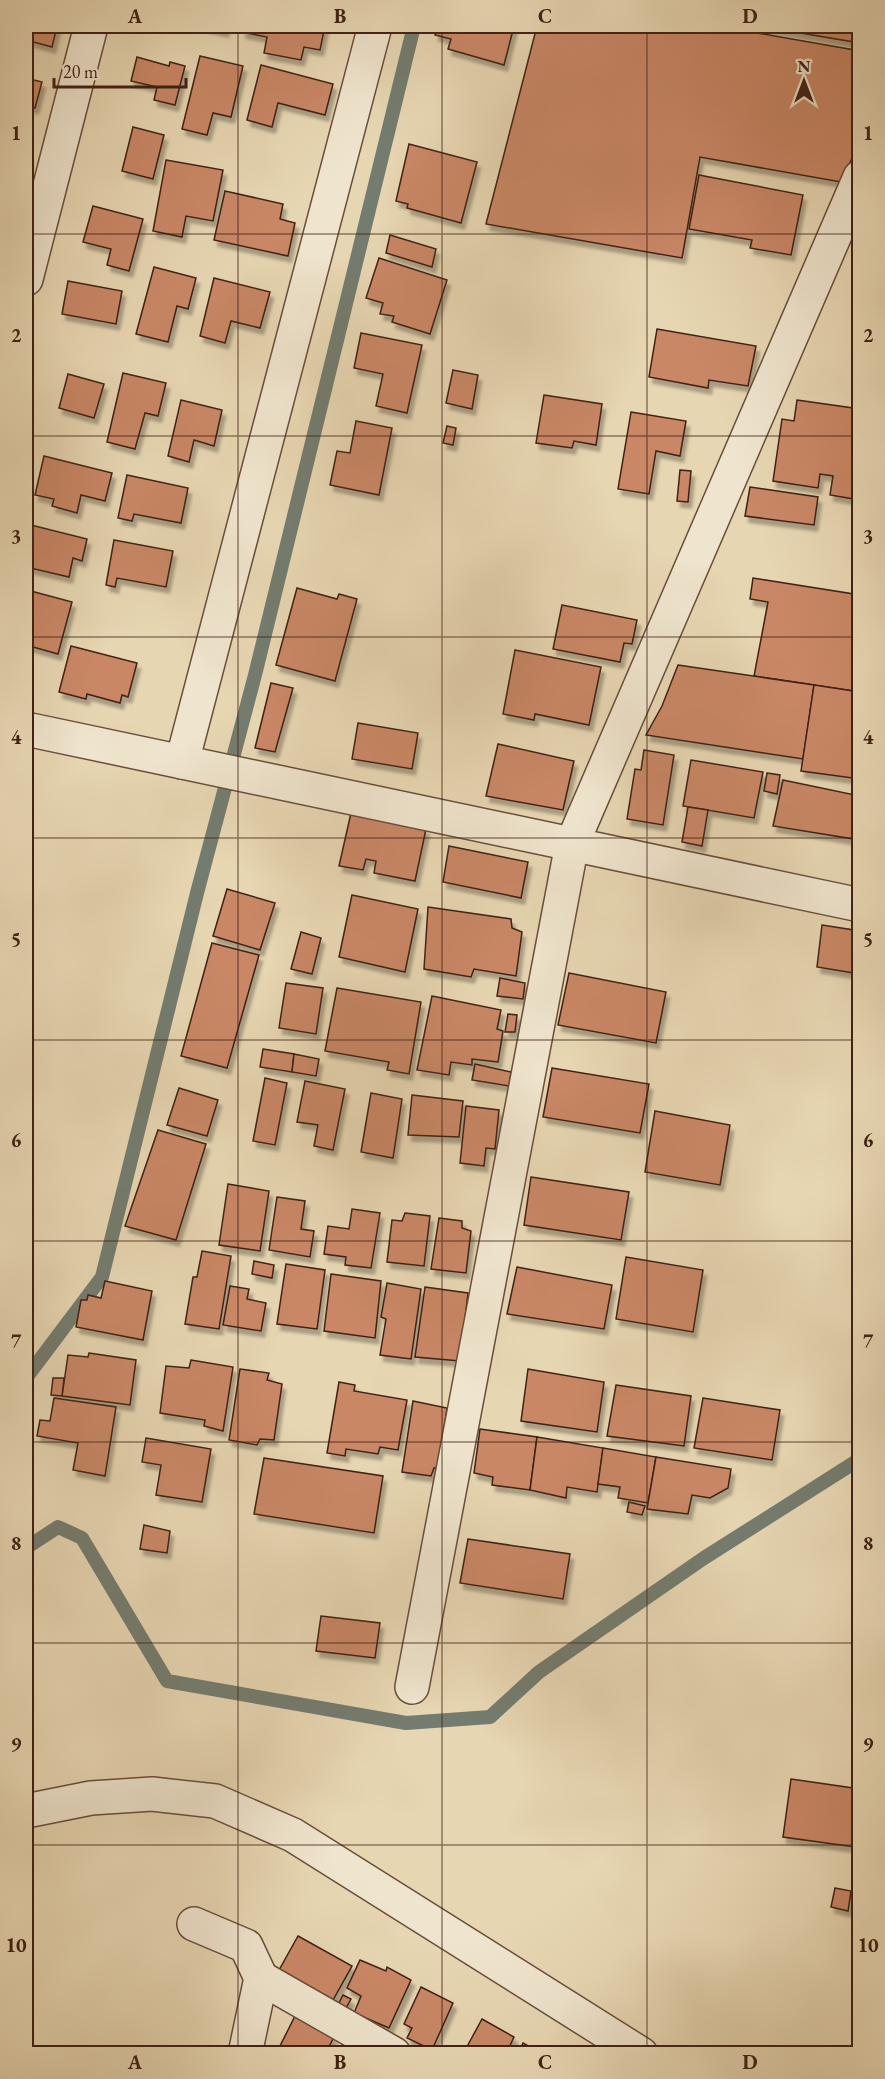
<svg xmlns="http://www.w3.org/2000/svg" width="885" height="2079" font-family="'EB Garamond',serif">
<style>
.lines{fill:none;stroke-linecap:round;stroke-linejoin:round}
.stream{stroke:#747c6f;stroke-width:14}
.building{fill:#c98766;stroke:#3f2114;stroke-width:1.5;filter:url(#shadow)}
.minor-casing{stroke:#694e3c;stroke-width:36}
.tertiary-casing{stroke:#694e3c;stroke-width:36}
.minor{stroke:#efe4cd;stroke-width:33}
.tertiary{stroke:#efe4cd;stroke-width:33}
.grid{fill:none;stroke:#3f2114;stroke-width:1.5;stroke-opacity:0.55}
.neatline{fill:none;stroke:#3f2114;stroke-width:2}
.grid-label{font-size:20px;text-anchor:middle;font-weight:bold;fill:#3f2114}
</style>
<defs>
<filter id="shadow"><feDropShadow dx="3.5" dy="6" stdDeviation="1.5" flood-color="#0004"/></filter>
</defs>
<rect width="100%" height="100%" fill="#e7d6b2"/>
<filter id="stains"><feTurbulence type="fractalNoise" baseFrequency=".00333" numOctaves="4"/><feColorMatrix values="0 0 0 0 .2 0 0 0 0 .09 0 0 0 0 .02 0 0 0 .5 -.17"/></filter>
<radialGradient id="worn" r=".72"><stop offset=".6" stop-color="#630" stop-opacity="0"/><stop offset="1" stop-color="#630" stop-opacity=".3"/></radialGradient>
<g class="lines">
<g class="stream">
<polyline points="26,1378 102,1277 197,893 255,675 414,26"/>
<polyline points="26,1548 58,1527 82,1538 167,1681 406,1723 490,1717 539,1672 704,1558 860,1459"/>
</g>
</g>
<g class="building">
<polygon points="26,26 57,26 52,47 26,40"/>
<polygon points="203,26 226,26 225,31"/>
<polygon points="243,26 325,26 320,50 304,47 301,60 264,53 267,37 242,32"/>
<polygon points="437,26 514,26 504,65 448,49 451,39 435,35"/>
<polygon points="537,26 718,26 860,51 860,141 841,182 700,157 682,258 486,224"/>
<polygon points="759,26 860,26 860,43"/>
<polygon points="200,56 243,66 231,117 213,113 207,135 182,129"/>
<polygon points="137,57 169,66 170,62 185,66 175,105 154,100 157,87 131,81"/>
<polygon points="261,65 333,84 325,115 278,103 272,127 247,120"/>
<polygon points="26,78 42,82 35,108 26,105"/>
<polygon points="133,127 164,135 153,179 122,171"/>
<polygon points="409,144 477,162 461,223 407,208 408,204 396,201"/>
<polygon points="166,160 223,170 213,221 186,216 182,237 153,231"/>
<polygon points="699,175 803,195 791,255 750,248 752,240 689,229"/>
<polygon points="225,191 283,204 280,219 295,223 288,256 214,240"/>
<polygon points="93,206 143,219 129,271 107,265 111,249 83,242"/>
<polygon points="390,235 436,249 432,267 386,253"/>
<polygon points="379,258 447,280 430,334 392,322 394,316 380,314 383,303 366,298"/>
<polygon points="154,267 196,278 188,309 177,306 168,342 136,334"/>
<polygon points="214,278 270,292 260,328 231,321 225,343 200,336"/>
<polygon points="68,281 122,291 116,324 62,314"/>
<polygon points="657,329 756,346 748,386 709,380 708,388 649,377"/>
<polygon points="361,333 422,345 407,413 376,406 383,374 354,368"/>
<polygon points="453,370 478,375 472,409 446,403"/>
<polygon points="123,373 166,383 158,416 145,413 135,449 107,442"/>
<polygon points="68,374 104,384 94,418 59,408"/>
<polygon points="544,395 602,404 596,445 574,441 572,448 536,443"/>
<polygon points="181,400 222,410 214,446 194,440 189,462 168,456"/>
<polygon points="797,400 860,409 860,500 830,495 833,476 820,474 818,488 773,481 782,419 794,421"/>
<polygon points="631,412 686,421 680,456 656,451 649,494 618,489"/>
<polygon points="356,421 392,428 379,495 330,485 337,451 350,453"/>
<polygon points="447,426 456,428 453,445 443,443"/>
<polygon points="44,456 112,473 105,501 81,495 77,513 52,506 54,499 35,495"/>
<polygon points="680,470 691,471 688,502 677,501"/>
<polygon points="127,475 188,488 181,523 134,514 132,521 118,518"/>
<polygon points="750,487 818,497 814,525 745,516"/>
<polygon points="27,524 87,539 82,561 73,558 69,577 26,567"/>
<polygon points="114,540 173,551 166,587 117,578 115,587 106,585"/>
<polygon points="753,578 860,595 860,692 754,676 768,602 750,599"/>
<polygon points="297,588 337,599 339,594 357,599 335,681 276,665"/>
<polygon points="31,591 72,602 58,654 26,645 26,612"/>
<polygon points="562,605 637,620 632,644 624,643 620,662 553,649"/>
<polygon points="71,646 137,663 128,697 122,695 120,703 87,694 86,699 59,692"/>
<polygon points="515,650 601,667 589,725 535,714 534,720 503,714"/>
<polygon points="678,665 814,685 803,759 646,735 662,706"/>
<polygon points="271,683 293,688 275,752 255,748"/>
<polygon points="814,685 860,692 860,779 801,771"/>
<polygon points="358,723 418,733 412,769 352,759"/>
<polygon points="498,744 574,761 563,810 486,796"/>
<polygon points="644,750 674,755 663,825 627,819 635,769 641,770"/>
<polygon points="691,760 763,772 754,818 683,806"/>
<polygon points="767,773 780,775 777,794 764,791"/>
<polygon points="783,780 860,796 860,840 773,826"/>
<polygon points="688,807 708,810 702,846 682,842"/>
<polygon points="351,813 426,829 415,881 374,873 376,861 366,859 363,870 339,866"/>
<polygon points="449,846 528,862 521,898 443,882"/>
<polygon points="227,889 275,903 260,950 213,936"/>
<polygon points="352,895 418,909 405,972 339,957"/>
<polygon points="428,907 511,919 512,928 522,932 516,976 474,969 471,977 424,969"/>
<polygon points="822,925 860,931 860,974 817,967"/>
<polygon points="301,932 321,938 312,974 291,969"/>
<polygon points="212,943 259,955 227,1068 181,1056"/>
<polygon points="569,973 666,992 656,1043 558,1025"/>
<polygon points="500,978 525,983 523,999 497,996"/>
<polygon points="286,983 323,988 316,1034 279,1028"/>
<polygon points="337,988 421,1002 409,1074 387,1070 389,1062 325,1051"/>
<polygon points="432,996 501,1010 497,1029 503,1031 498,1062 472,1059 472,1065 451,1062 449,1075 417,1070"/>
<polygon points="508,1014 517,1015 515,1032 505,1032"/>
<polygon points="263,1049 294,1054 292,1072 260,1067"/>
<polygon points="294,1054 319,1059 316,1076 292,1072"/>
<polygon points="475,1064 511,1072 509,1086 472,1080"/>
<polygon points="552,1068 649,1084 640,1133 543,1117"/>
<polygon points="265,1078 287,1083 275,1145 253,1141"/>
<polygon points="305,1081 345,1089 333,1150 314,1146 318,1125 297,1122"/>
<polygon points="179,1088 218,1100 207,1136 167,1125"/>
<polygon points="371,1093 402,1099 393,1158 361,1152"/>
<polygon points="412,1095 463,1101 459,1137 408,1135"/>
<polygon points="466,1106 499,1110 495,1149 486,1148 484,1166 460,1163"/>
<polygon points="655,1111 730,1125 720,1185 645,1172"/>
<polygon points="158,1130 206,1144 176,1240 125,1226"/>
<polygon points="531,1177 629,1192 621,1240 524,1225"/>
<polygon points="228,1184 269,1191 260,1251 219,1245"/>
<polygon points="277,1197 305,1201 301,1229 314,1231 310,1257 269,1250"/>
<polygon points="352,1209 380,1213 371,1268 345,1265 346,1257 324,1254 328,1226 349,1229"/>
<polygon points="405,1213 430,1216 424,1266 387,1262 392,1220 402,1221"/>
<polygon points="439,1218 462,1221 462,1228 471,1231 466,1273 431,1269"/>
<polygon points="202,1251 231,1256 219,1329 185,1324 193,1277 197,1277"/>
<polygon points="626,1257 703,1270 693,1332 616,1319"/>
<polygon points="254,1261 274,1265 272,1278 252,1274"/>
<polygon points="286,1264 325,1270 317,1329 277,1324"/>
<polygon points="517,1267 612,1285 604,1329 507,1314"/>
<polygon points="331,1274 381,1281 375,1338 324,1331"/>
<polygon points="105,1281 152,1291 143,1340 76,1327 81,1300 87,1300 88,1295 101,1298"/>
<polygon points="387,1283 421,1289 411,1359 380,1355 386,1319 381,1317"/>
<polygon points="230,1286 249,1289 247,1299 266,1303 261,1331 223,1325"/>
<polygon points="425,1287 468,1293 460,1361 415,1357"/>
<polygon points="89,1353 136,1360 130,1405 62,1396 68,1355 88,1357"/>
<polygon points="191,1360 233,1367 223,1431 204,1426 205,1420 160,1413 166,1366 189,1368"/>
<polygon points="240,1369 269,1373 267,1380 282,1384 274,1440 260,1439 257,1445 229,1440"/>
<polygon points="528,1369 604,1382 597,1432 521,1421"/>
<polygon points="53,1378 64,1378 62,1396 51,1395"/>
<polygon points="339,1382 355,1385 354,1391 407,1400 398,1450 380,1447 378,1454 346,1449 345,1456 327,1453"/>
<polygon points="616,1385 691,1396 684,1446 607,1436"/>
<polygon points="54,1398 116,1407 105,1476 73,1470 78,1443 37,1436 40,1420 50,1421"/>
<polygon points="703,1398 780,1410 772,1460 694,1448"/>
<polygon points="413,1401 447,1408 439,1468 434,1468 431,1476 402,1472"/>
<polygon points="480,1429 537,1437 530,1490 492,1485 493,1477 474,1473"/>
<polygon points="537,1437 603,1448 597,1492 567,1487 566,1498 530,1490"/>
<polygon points="146,1438 211,1449 202,1502 156,1495 161,1465 142,1462"/>
<polygon points="603,1448 656,1457 648,1503 618,1498 620,1487 598,1484"/>
<polygon points="656,1457 731,1469 728,1488 710,1498 692,1495 688,1514 647,1509"/>
<polygon points="264,1458 383,1476 374,1533 254,1514"/>
<polygon points="629,1502 645,1506 642,1515 627,1512"/>
<polygon points="144,1525 170,1531 167,1553 140,1549"/>
<polygon points="468,1539 570,1554 563,1599 460,1583"/>
<polygon points="321,1616 380,1623 375,1658 316,1651"/>
<polygon points="791,1779 860,1789 855,1847 783,1837"/>
<polygon points="835,1888 851,1891 848,1911 831,1907"/>
<polygon points="298,1936 352,1966 333,2000 278,1972"/>
<polygon points="360,1960 386,1971 387,1967 411,1980 389,2028 354,2013 361,1996 347,1988"/>
<polygon points="421,1987 453,2003 432,2050 407,2038 412,2028 404,2024"/>
<polygon points="343,1995 351,1999 346,2008 338,2005"/>
<polygon points="295,2016 334,2037 325,2054 295,2054 280,2046"/>
<polygon points="482,2019 514,2037 506,2054 463,2054"/>
<polygon points="523,2043 542,2054 518,2054"/>
</g>
<g class="lines">
<g class="minor-casing">
<g id="minor">
<polyline points="26,279 91,26"/>
<polyline points="26,729 860,905"/>
<polyline points="182,762 375,26"/>
<polyline points="412,1687 572,844 860,177"/>
<polyline points="194,1924 246,1946 261,1978 245,2054"/>
<polyline points="261,1978 394,2054"/>
</g>
</g>
<g class="tertiary-casing">
<polyline id="tertiary" points="26,1811 91,1798 152,1794 215,1801 293,1835 641,2054"/>
</g>
<use href="#minor" class="minor"/>
<use href="#tertiary" class="tertiary"/>
</g>
<path class="grid" d="M238 26V2054M442 26V2054M647 26V2054M26 234H860M26 436H860M26 637H860M26 838H860M26 1040H860M26 1241H860M26 1442H860M26 1643H860M26 1845H860"/>
<rect width="885" height="2079" fill="none" stroke="#e7d6b2" stroke-width="66"/>
<g transform="translate(804 81)" stroke="#efe4cd" stroke-width="4.5" paint-order="stroke">
<path d="M0-4.5L10 22L0 15L-10 22Z" fill="#3f2114"/>
<text y="-9" font-size="16" font-weight="bold" text-anchor="middle" fill="#3f2114">N</text>
</g>
<path d="M54 78v9h132v-9" fill="none" stroke="#3f2114" stroke-width="3"/>
<text x="63" y="78" font-size="18" fill="#3f2114" stroke="#efe4cd" stroke-width="4.5" paint-order="stroke">20 m</text>
<rect x="33" y="33" width="819" height="2013" class="neatline"/>
<g class="grid-label">
<text x="135" y="23">A</text>
<text x="340" y="23">B</text>
<text x="545" y="23">C</text>
<text x="750" y="23">D</text>
<text x="16" y="140">1</text>
<text x="868" y="140">1</text>
<text x="16" y="342">2</text>
<text x="868" y="342">2</text>
<text x="16" y="543">3</text>
<text x="868" y="543">3</text>
<text x="16" y="744">4</text>
<text x="868" y="744">4</text>
<text x="16" y="946">5</text>
<text x="868" y="946">5</text>
<text x="16" y="1147">6</text>
<text x="868" y="1147">6</text>
<text x="16" y="1348">7</text>
<text x="868" y="1348">7</text>
<text x="16" y="1550">8</text>
<text x="868" y="1550">8</text>
<text x="16" y="1751">9</text>
<text x="868" y="1751">9</text>
<text x="16" y="1952">10</text>
<text x="868" y="1952">10</text>
<text x="135" y="2069">A</text>
<text x="340" y="2069">B</text>
<text x="545" y="2069">C</text>
<text x="750" y="2069">D</text>
</g>
<rect width="100%" height="100%" filter="url(#stains)"/>
<rect width="100%" height="100%" fill="url(#worn)"/>
</svg>
